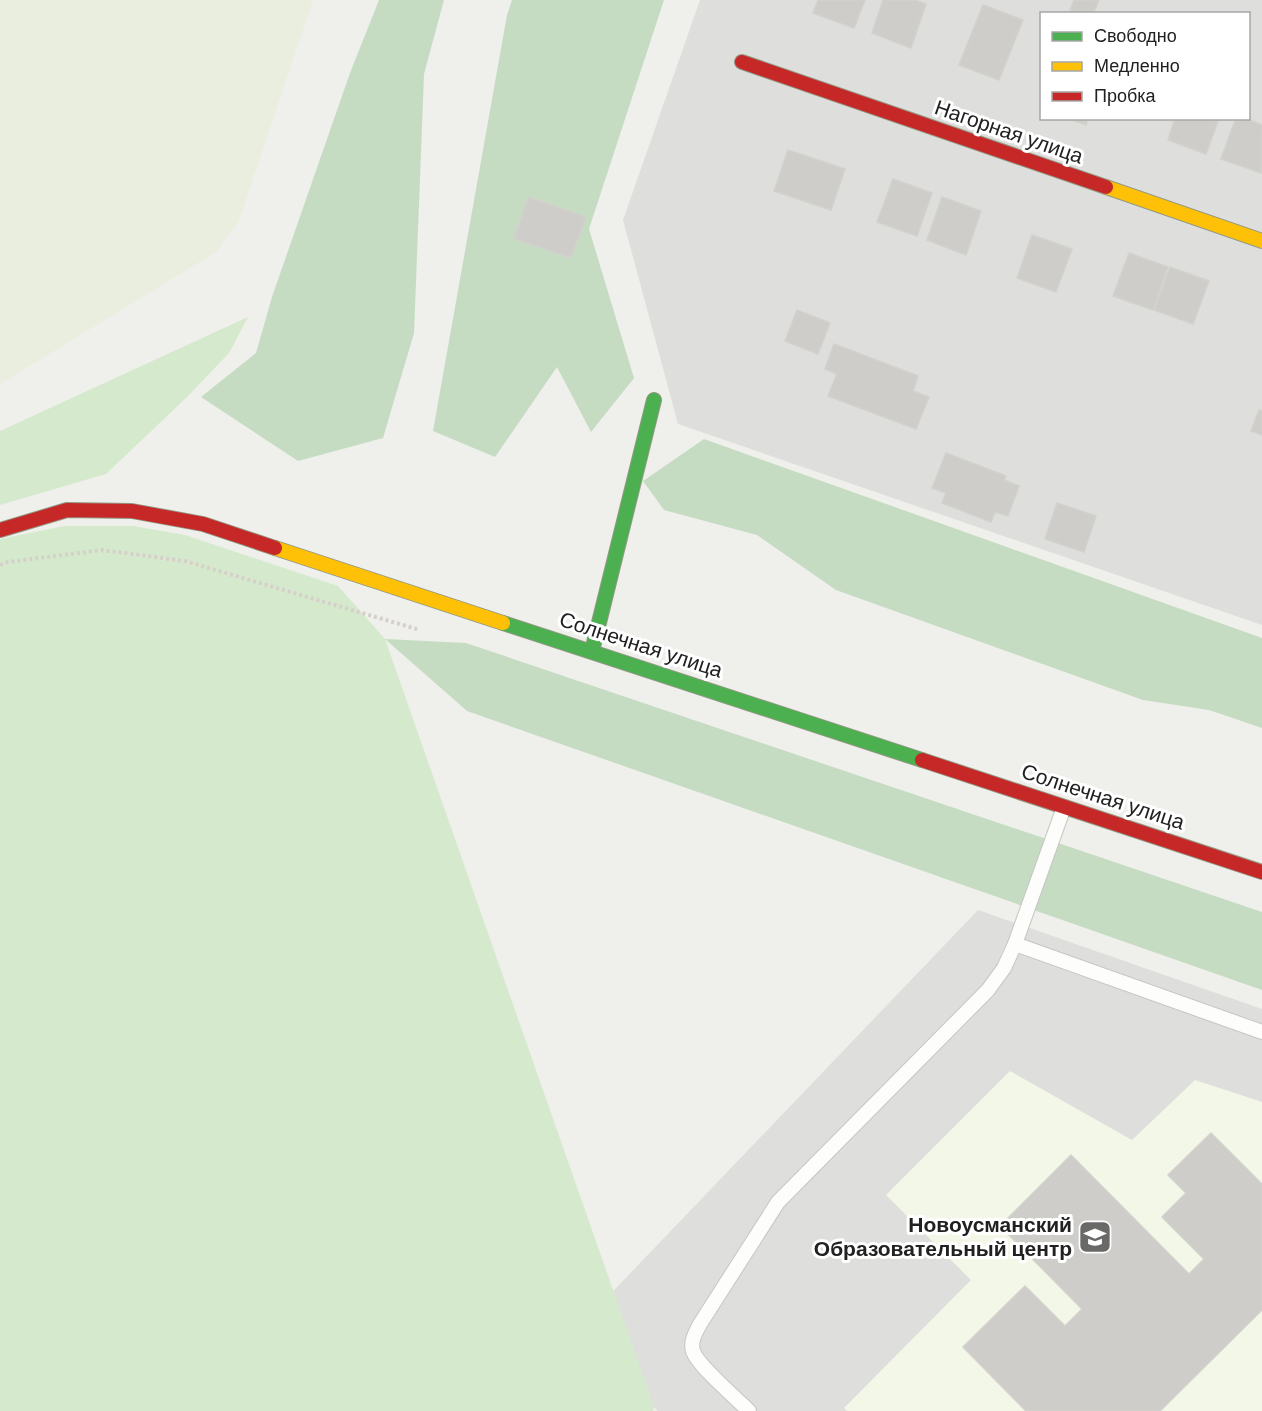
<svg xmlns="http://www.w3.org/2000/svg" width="1262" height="1411" font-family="'DM Sans',sans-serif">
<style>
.built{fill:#dededc;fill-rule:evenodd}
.education{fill:#f3f7e8}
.farmland{fill:#eaeedf}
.grass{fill:#d5eacd}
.forest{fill:#c5dcc2}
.building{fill:#cecdca;stroke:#d2d1cc;stroke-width:1.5}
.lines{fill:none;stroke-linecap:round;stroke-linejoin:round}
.lane-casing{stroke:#c6c6c4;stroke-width:16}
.fast-casing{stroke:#929984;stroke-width:16}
.slow-casing{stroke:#929984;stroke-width:16}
.jam-casing{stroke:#929984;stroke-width:16}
.path{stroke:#d7cfca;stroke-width:4;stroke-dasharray:3 3;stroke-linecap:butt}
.lane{stroke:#fdfdfc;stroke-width:14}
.fast{stroke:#4caf50;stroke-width:14}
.slow{stroke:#ffc107;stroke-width:14}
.jam{stroke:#c62828;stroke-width:14}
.labels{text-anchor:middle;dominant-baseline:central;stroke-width:6;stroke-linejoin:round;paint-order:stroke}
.street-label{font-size:21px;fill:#212121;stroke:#fff}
.poi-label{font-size:21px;font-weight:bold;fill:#212121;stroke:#fff;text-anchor:end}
</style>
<rect width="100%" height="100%" fill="#efefeb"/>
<g class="built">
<path d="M700 0H1262V625L678 424 623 220ZM1042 14H1248V118H1042Z"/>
<polygon points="978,910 1262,1009 1262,1411 658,1411 575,1331"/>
</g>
<polygon class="education" points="1010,1071 1132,1140 1195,1080 1262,1102 1262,1411 847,1411 844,1408 971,1280 886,1195"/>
<polygon class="farmland" points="0,0 313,0 238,223 216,252 0,384"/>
<g class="grass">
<polygon points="248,317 229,353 187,397 106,474 0,505 0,431"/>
<polygon points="65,526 133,526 185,535 338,586 385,639 654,1407 653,1411 0,1411 0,539"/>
</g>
<g class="forest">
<polygon points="379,0 444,0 424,74 414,333 383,438 298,461 201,397 256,353 272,297 350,73"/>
<polygon points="512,0 664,0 589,229 634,378 591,432 557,367 495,457 433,431 507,15"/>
<polygon points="704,439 1262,638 1262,728 1209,710 1143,700 836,590 757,535 664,510 643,481"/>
<polygon points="385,639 466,643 1262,912 1262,990 467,711"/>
</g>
<g class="building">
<polygon points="818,0 865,0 854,28 813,13"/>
<polygon points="883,0 914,0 926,4 911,48 872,33"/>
<polygon points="1074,0 1099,0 1093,14 1078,14 1070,10"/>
<polygon points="983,5 1023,20 999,80 959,65"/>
<polygon points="1067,118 1088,118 1086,125"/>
<polygon points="1175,118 1219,118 1206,154 1168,140"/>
<polygon points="1236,118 1245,118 1262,125 1261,173 1221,159"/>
<polygon points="788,150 845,169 831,210 774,191"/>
<polygon points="893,179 932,193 917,236 877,222"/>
<polygon points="528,197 586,217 571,258 514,239"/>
<polygon points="942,197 981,211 966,255 927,240"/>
<polygon points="1032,235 1072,249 1056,292 1017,278"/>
<polygon points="1129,253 1168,267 1153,310 1113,296"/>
<polygon points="1170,267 1209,281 1193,324 1154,310"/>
<polygon points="797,310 830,323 818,354 785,341"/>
<polygon points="834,344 918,376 913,391 929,397 916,429 828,396 837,374 825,369"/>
<polygon points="1259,410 1262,411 1262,435 1251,431"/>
<polygon points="946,453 1006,476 1004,480 1019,486 1008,516 995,512 991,522 942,503 946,493 932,488"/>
<polygon points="1057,503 1096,516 1084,552 1045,539"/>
<polygon points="1211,1133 1262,1184 1262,1310 1160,1411 1026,1411 963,1347 1025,1286 1065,1326 1082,1309 1000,1226 1071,1155 1189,1274 1204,1259 1162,1217 1186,1193 1168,1175"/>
</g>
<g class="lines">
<g class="lane-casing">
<g id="lane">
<polyline points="1015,944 1262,1032"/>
<path d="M749 1411C737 1399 697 1365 693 1351 690 1341 696 1332 700 1324L778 1202 988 990 1004 968 1015 944 1064 807"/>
</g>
</g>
<g class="fast-casing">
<g id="fast">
<polyline points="503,623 922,760"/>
<polyline points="592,651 654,400"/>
</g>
</g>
<g class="slow-casing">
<g id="slow">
<polyline points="1106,187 1262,241"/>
<polyline points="275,548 503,623"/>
</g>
</g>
<g class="jam-casing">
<g id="jam">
<polyline points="742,62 1106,187"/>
<polyline points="0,530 67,510 132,511 203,524 275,548"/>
<polyline points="922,760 1262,872"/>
</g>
</g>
<polyline class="path" points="0,565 8,562 102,550 185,561 420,630"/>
<use href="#lane" class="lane"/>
<use href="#fast" class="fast"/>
<use href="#slow" class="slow"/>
<use href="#jam" class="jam"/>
</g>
<defs>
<g id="school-square" transform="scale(1.725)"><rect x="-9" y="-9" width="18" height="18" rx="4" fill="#696968" stroke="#fff"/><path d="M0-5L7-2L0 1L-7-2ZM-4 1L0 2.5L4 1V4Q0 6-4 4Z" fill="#fff"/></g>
</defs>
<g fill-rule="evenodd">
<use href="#school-square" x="1095" y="1237"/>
</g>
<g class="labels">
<g class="street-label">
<text transform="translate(1009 132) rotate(19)">Нагорная улица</text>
<text transform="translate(641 645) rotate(18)">Солнечная улица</text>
<text transform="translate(1103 797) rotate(18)">Солнечная улица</text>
</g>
<g class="poi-label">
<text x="1072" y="1225">Новоусманский<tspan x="1072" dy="24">Образовательный центр</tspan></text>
</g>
</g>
<rect x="1040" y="12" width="210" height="108" fill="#ffffff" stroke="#a6a6a6" stroke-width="1.5"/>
<rect x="1052" y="32" width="30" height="9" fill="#4caf50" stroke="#a6a6a6" stroke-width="1.5"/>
<text x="1094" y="42" font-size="18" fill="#212121">Свободно</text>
<rect x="1052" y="62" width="30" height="9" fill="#ffc107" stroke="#a6a6a6" stroke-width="1.5"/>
<text x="1094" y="72" font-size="18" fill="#212121">Медленно</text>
<rect x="1052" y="92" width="30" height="9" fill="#c62828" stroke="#a6a6a6" stroke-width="1.5"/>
<text x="1094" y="102" font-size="18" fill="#212121">Пробка</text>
</svg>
